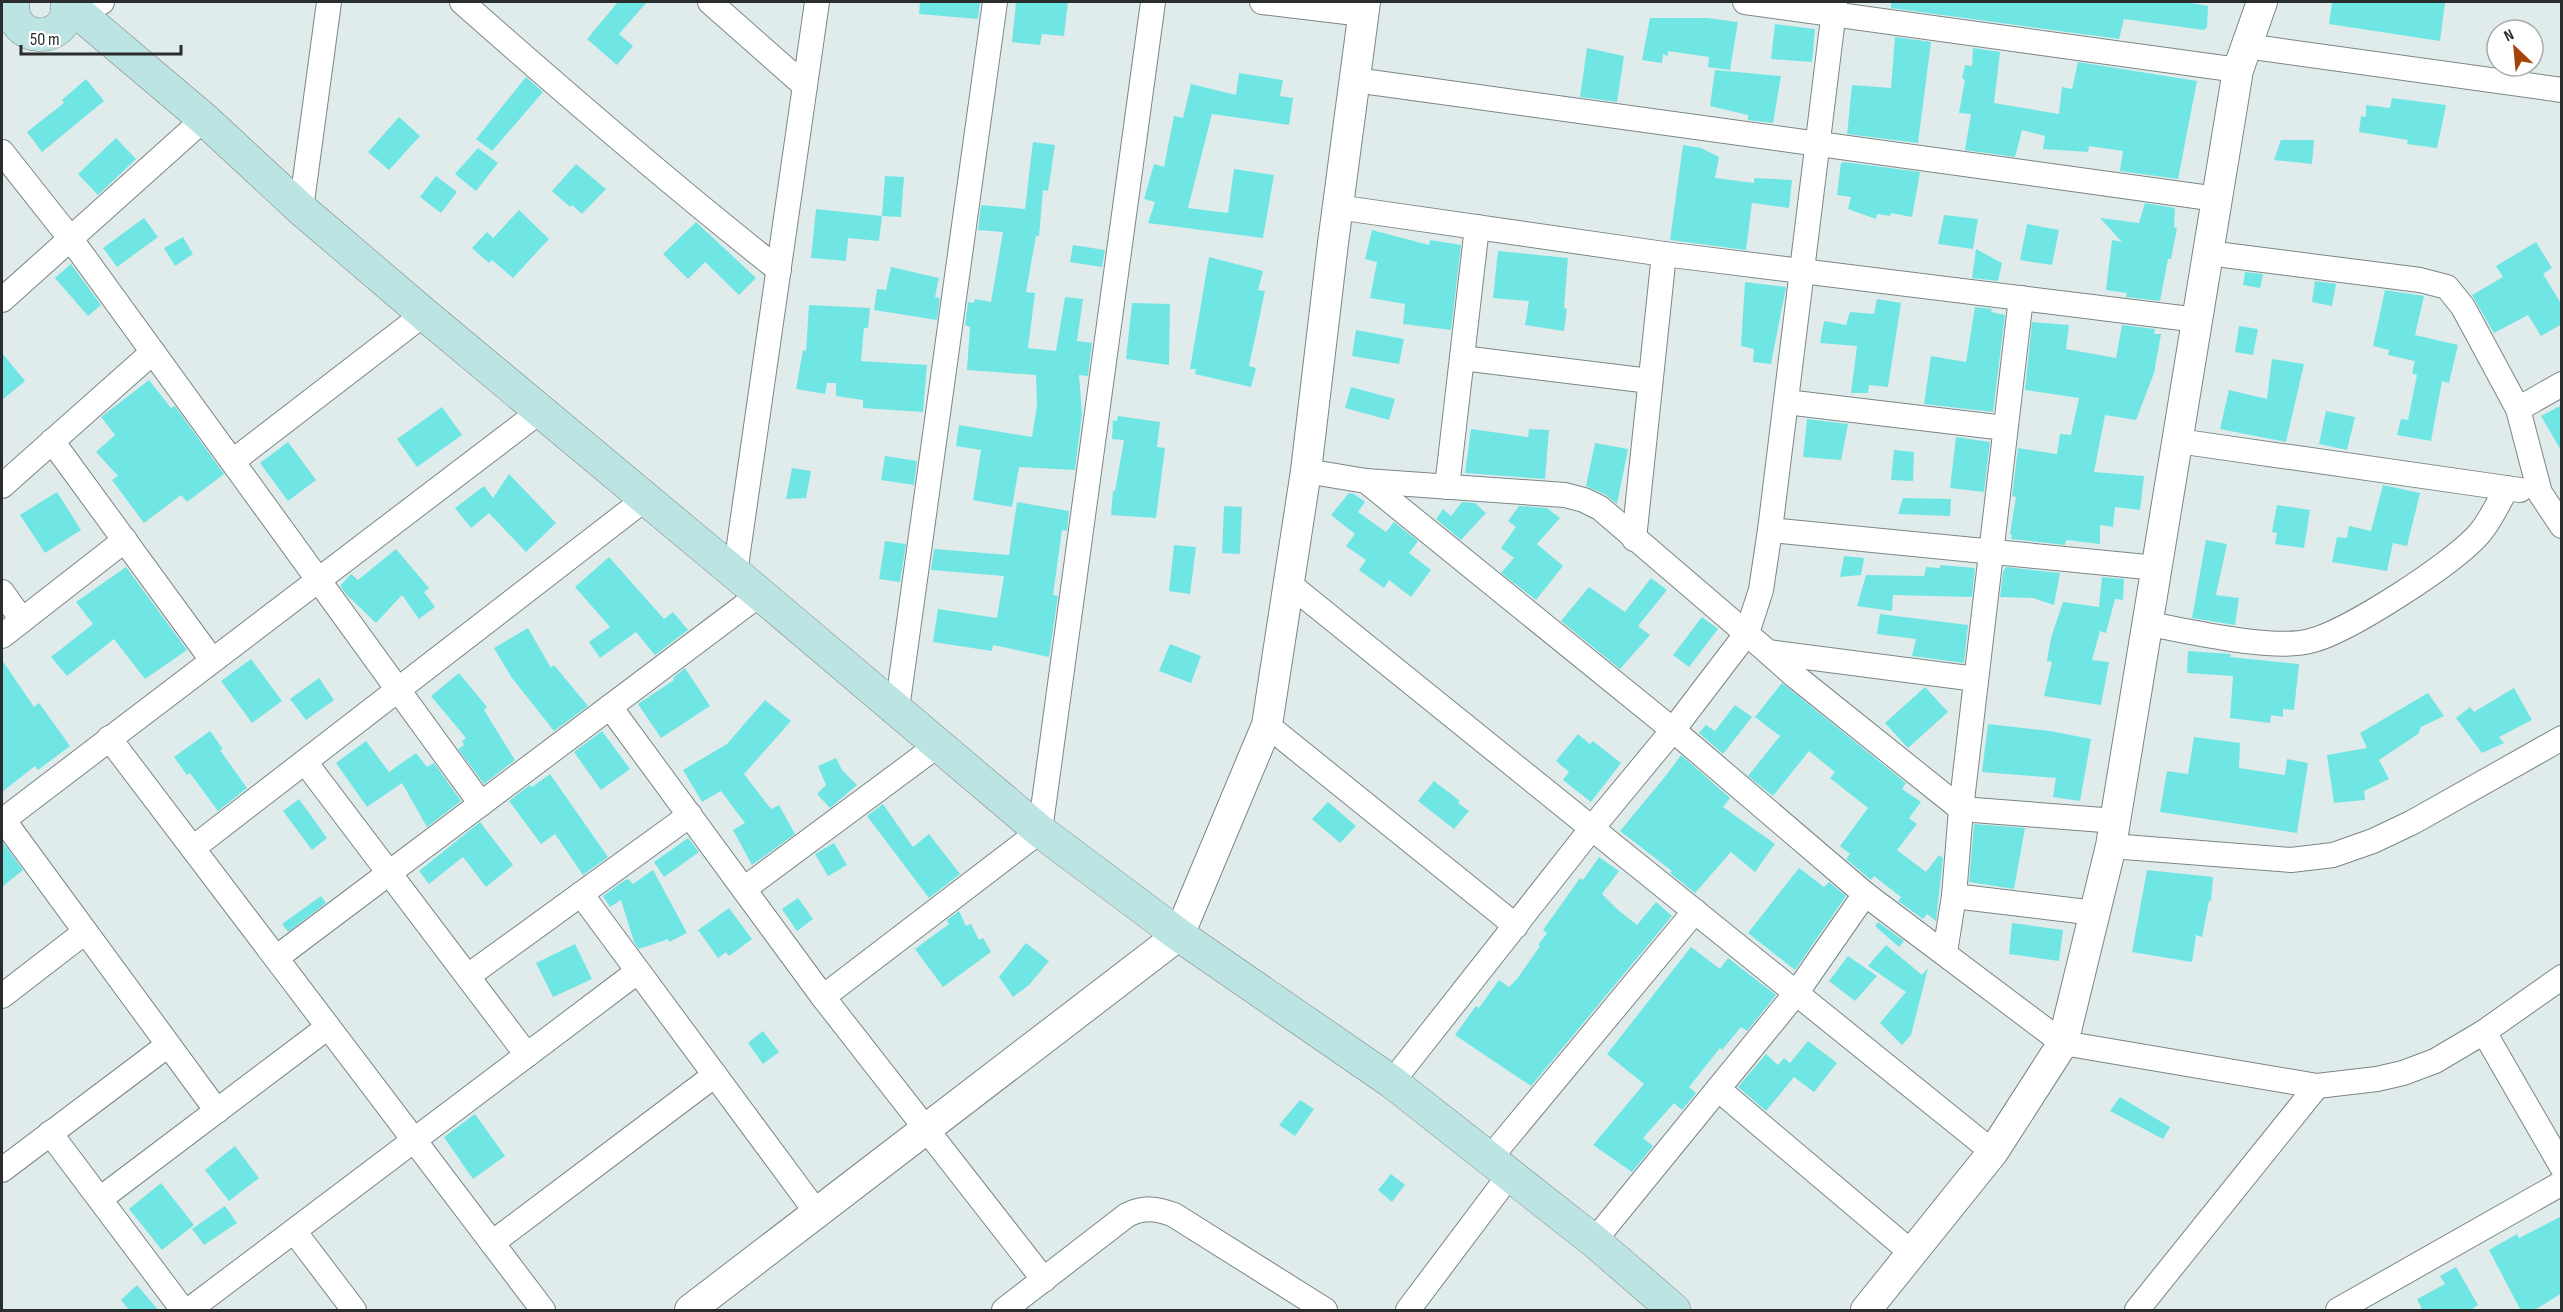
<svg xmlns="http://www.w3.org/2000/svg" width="2563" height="1312" font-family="'Sofia Sans Condensed',sans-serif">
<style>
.building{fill:#70e6e4}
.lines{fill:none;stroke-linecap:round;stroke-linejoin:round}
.minor-casing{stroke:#7c8685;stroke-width:26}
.tertiary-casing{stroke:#7c8685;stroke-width:32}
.secondary-casing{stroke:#7c8685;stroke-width:34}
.minor{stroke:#fff;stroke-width:24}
.tertiary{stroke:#fff;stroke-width:30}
.secondary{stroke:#bce4e3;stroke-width:33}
</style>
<rect width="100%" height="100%" fill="#e0ebeb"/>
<g class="building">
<polygon points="618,2 647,2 619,34 633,46 617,65 587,39"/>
<polygon points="920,2 980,2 978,19 919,14"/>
<polygon points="1016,2 1068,2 1064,36 1042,34 1040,45 1012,42"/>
<polygon points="1891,2 2186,2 2208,6 2207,27 2204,30 2124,19 2119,39 1891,8"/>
<polygon points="2332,2 2445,2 2440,41 2329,24"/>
<polygon points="1650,18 1707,18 1738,22 1730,70 1708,67 1709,57 1668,51 1668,56 1663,54 1662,63 1642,60"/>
<polygon points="1775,24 1815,29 1812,62 1771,59"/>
<polygon points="1895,37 1931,42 1918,143 1847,134 1852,85 1891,88"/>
<polygon points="1587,48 1624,56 1617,102 1580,97"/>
<polygon points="1973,48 2000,52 1994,103 2059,114 2062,87 2072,89 2078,62 2197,81 2178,179 2120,171 2123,151 2089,146 2088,152 2043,149 2045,136 2022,130 2015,157 1965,150 1971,114 1959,113 1965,80 1962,78 1965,65 1972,66"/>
<polygon points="1715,70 1781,76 1773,123 1748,120 1748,115 1710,106"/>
<polygon points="1239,73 1283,80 1280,96 1293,98 1289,125 1212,114 1188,208 1228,213 1234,169 1274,175 1263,238 1148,223 1155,202 1144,199 1154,164 1164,167 1174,116 1183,118 1191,84 1236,95"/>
<polygon points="526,77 543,92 492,151 476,139"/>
<polygon points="86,79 104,101 42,152 27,132 64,103 62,100"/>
<polygon points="2392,98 2446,105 2437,148 2407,144 2408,140 2359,132 2361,116 2366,117 2366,105 2390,108"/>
<polygon points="399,117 420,136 389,170 368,152"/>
<polygon points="116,138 136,159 98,195 78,174"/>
<polygon points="2281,140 2314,140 2312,164 2274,160"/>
<polygon points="1033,142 1055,145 1048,191 1043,190 1039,236 1036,236 1026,292 1035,293 1028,348 1056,351 1065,297 1083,299 1077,341 1092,343 1088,376 1079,375 1082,414 1075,470 1019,467 1012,507 973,500 981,450 956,446 959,425 1032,437 1037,405 1036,375 967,370 970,327 965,325 968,302 974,303 975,299 991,302 1003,232 978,230 981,205 1025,209"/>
<polygon points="1683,145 1701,148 1719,157 1715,178 1754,183 1754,178 1792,180 1789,208 1752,203 1746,250 1670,240"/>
<polygon points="478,148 498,163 476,191 455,174"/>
<polygon points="1844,162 1920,172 1912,217 1891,213 1890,216 1877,214 1876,219 1848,209 1851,197 1837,195 1841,163"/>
<polygon points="576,164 606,189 582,214 572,205 570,207 552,191"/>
<polygon points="436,176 457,192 441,213 420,197"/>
<polygon points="885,176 904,177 901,217 882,216"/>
<polygon points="2145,203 2175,208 2174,227 2177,228 2171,259 2168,259 2160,301 2126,297 2127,293 2106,290 2112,240 2122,242 2100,218 2139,223"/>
<polygon points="816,209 882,216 879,241 848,238 846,261 811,258"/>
<polygon points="519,210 549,239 513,278 492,260 489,263 472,248 487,232 493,238"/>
<polygon points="1944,215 1978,219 1973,249 1938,244"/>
<polygon points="144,218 158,237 117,267 103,248"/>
<polygon points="696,222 756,278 739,295 705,262 688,279 663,254"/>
<polygon points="2027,224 2059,230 2052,265 2020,260"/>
<polygon points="1372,230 1429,245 1430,240 1461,245 1451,330 1403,324 1405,304 1370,298 1377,262 1365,259"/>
<polygon points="183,237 193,254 175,266 164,248"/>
<polygon points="2536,242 2552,268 2543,274 2562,305 2562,324 2541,336 2528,315 2494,333 2472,295 2503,277 2496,266"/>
<polygon points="1073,245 1105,250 1102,267 1070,262"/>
<polygon points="1976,249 2002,263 1998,281 1972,278"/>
<polygon points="1498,251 1568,258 1564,308 1567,309 1564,331 1525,325 1529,301 1493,298"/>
<polygon points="1209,257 1263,271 1258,290 1265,291 1249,366 1256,368 1251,387 1195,374 1196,369 1190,369"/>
<polygon points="71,264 101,305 88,316 55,278"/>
<polygon points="891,267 939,278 935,297 940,298 937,320 874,310 877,289 886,290"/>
<polygon points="2245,272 2263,274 2260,288 2243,285"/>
<polygon points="2315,281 2336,284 2332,306 2312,302"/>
<polygon points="1745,282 1786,287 1771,364 1753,362 1754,349 1741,346"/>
<polygon points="2385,290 2424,296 2415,335 2458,345 2449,383 2442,381 2431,441 2397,435 2401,419 2408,420 2417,375 2412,373 2415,361 2388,355 2389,350 2373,346"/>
<polygon points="1877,299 1901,303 1888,387 1869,385 1868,393 1851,393 1857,346 1820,343 1824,321 1846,325 1850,312 1874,314"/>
<polygon points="1132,303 1170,304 1169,365 1126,359"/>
<polygon points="809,305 870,308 868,328 864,328 861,361 927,365 923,412 863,408 863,400 836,396 836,383 827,383 825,394 796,389 803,350 806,351"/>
<polygon points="1975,307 1992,309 1991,312 2005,315 1993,412 1924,404 1931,356 1966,362"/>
<polygon points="2032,322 2069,325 2066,349 2116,358 2122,325 2155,329 2154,334 2161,334 2154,373 2136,420 2105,415 2094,472 2144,476 2140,510 2115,507 2113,527 2100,525 2100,544 2066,540 2065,545 2011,539 2012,535 2010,534 2016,497 2012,496 2018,448 2057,454 2060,434 2071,435 2079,398 2025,390"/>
<polygon points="2239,326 2258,329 2253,355 2235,352"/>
<polygon points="1356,330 1404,339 1399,364 1352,356"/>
<polygon points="2,353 25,381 2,400"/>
<polygon points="2272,359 2304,364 2286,442 2220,429 2229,390 2267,399"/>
<polygon points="149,380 171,408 175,406 224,474 187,502 181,495 144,523 112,480 118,476 96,452 115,435 101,417"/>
<polygon points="1351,387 1395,399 1389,420 1345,408"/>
<polygon points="2562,405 2562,452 2541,416"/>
<polygon points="442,407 462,435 417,467 397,439"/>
<polygon points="2326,411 2355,417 2347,450 2319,444"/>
<polygon points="1118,416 1160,422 1157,447 1165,448 1156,518 1111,515 1113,491 1115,491 1124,440 1112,439 1113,420 1117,421"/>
<polygon points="1807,419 1848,424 1841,460 1803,457"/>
<polygon points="1471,429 1528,437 1529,429 1549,430 1545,479 1465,473"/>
<polygon points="1956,437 1990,442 1984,492 1950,488"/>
<polygon points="288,442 316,480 288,501 260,463"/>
<polygon points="1595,443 1628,449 1617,504 1606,495 1586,486"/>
<polygon points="1894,450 1914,452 1913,481 1891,480"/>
<polygon points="885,456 917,461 914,485 881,480"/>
<polygon points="792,468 811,471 806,498 786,499"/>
<polygon points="509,474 556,523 526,552 489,513 471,528 455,508 484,486 493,498"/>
<polygon points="2383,485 2420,493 2407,546 2393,543 2387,571 2332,562 2337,537 2347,538 2349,526 2371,531"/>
<polygon points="57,492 81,530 45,553 20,515"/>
<polygon points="1349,493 1354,494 1365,502 1358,512 1386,532 1394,522 1418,541 1409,553 1431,570 1411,597 1389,580 1384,588 1359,570 1366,560 1346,546 1355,534 1331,515"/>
<polygon points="1903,498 1951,499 1950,516 1898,514"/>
<polygon points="1017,502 1069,511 1067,531 1062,530 1053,595 1058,596 1049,657 993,645 992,651 933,642 938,609 997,618 1004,576 931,570 934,549 1009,555"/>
<polygon points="1462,502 1475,503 1486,513 1461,540 1436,519 1443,509 1451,516"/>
<polygon points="2277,505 2310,510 2304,548 2275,544 2277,533 2272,532"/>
<polygon points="1224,506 1242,507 1240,554 1222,553"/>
<polygon points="1519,506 1547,508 1560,518 1537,544 1563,566 1536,600 1501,573 1514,558 1501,548 1516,527 1508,521"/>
<polygon points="2206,540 2227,544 2216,595 2239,598 2235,625 2192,618"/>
<polygon points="885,541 906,544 900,582 879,579"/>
<polygon points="1174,545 1196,547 1190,594 1169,591"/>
<polygon points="396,549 429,588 424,592 435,607 419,619 402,595 376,623 347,595 340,586 351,574 358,580"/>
<polygon points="1844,556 1864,558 1861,575 1840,577"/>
<polygon points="609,557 664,619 673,612 688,630 655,655 636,632 600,658 589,642 610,627 575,587"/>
<polygon points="1940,565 1975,568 1972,597 1893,595 1892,611 1857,606 1866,575 1924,576 1926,567 1940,568"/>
<polygon points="126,567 187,650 145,679 114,639 67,676 51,657 93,624 76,602"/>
<polygon points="2006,567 2060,573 2054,605 2033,598 2000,597 2003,572"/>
<polygon points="2102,577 2124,579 2123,600 2115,599 2106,633 2100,631 2092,660 2109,662 2101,705 2044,696 2052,662 2047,661 2051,638 2063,602 2099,607"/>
<polygon points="1651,578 1667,590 1638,626 1650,635 1620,669 1561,621 1589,587 1625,612"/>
<polygon points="1880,614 1968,625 1964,663 1912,656 1916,639 1877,634"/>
<polygon points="1702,617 1718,629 1689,667 1673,655"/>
<polygon points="528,628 551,668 554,665 588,706 554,731 512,678 494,648"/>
<polygon points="1170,644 1201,656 1191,683 1159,671"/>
<polygon points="2188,651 2231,654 2230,657 2299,664 2294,710 2283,709 2283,717 2271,715 2270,723 2230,718 2233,676 2187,673"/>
<polygon points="251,659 282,701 252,723 221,681"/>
<polygon points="2,660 34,707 39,703 70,746 38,770 35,766 2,792"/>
<polygon points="685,668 710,706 661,738 638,704 674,680 673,678"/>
<polygon points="459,673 487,707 484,710 515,760 484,784 458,749 464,745 462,741 466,738 431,696"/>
<polygon points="319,678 334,700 306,720 290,699"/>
<polygon points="1782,683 1906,783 1902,789 1921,802 1909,818 1917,824 1897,850 1926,872 1939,855 1943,858 1936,921 1927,914 1923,919 1898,901 1901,897 1874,876 1871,880 1846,859 1850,854 1840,846 1868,808 1830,778 1835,772 1809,751 1773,796 1748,776 1780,736 1755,717"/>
<polygon points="1925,687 1948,712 1908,748 1885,723"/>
<polygon points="2514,688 2532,720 2499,737 2504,743 2482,753 2456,718 2470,707 2474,712"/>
<polygon points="2428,693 2444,716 2421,727 2418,734 2379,760 2389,779 2364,791 2365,800 2334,803 2327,755 2367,748 2360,733"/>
<polygon points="765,700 791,721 744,774 771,809 779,805 795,834 752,865 733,830 745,823 721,791 702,802 683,770 727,744"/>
<polygon points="1735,705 1752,717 1723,754 1699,733 1706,725 1715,731"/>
<polygon points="1988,724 2050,731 2091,739 2080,801 2053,797 2056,778 1982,772"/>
<polygon points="210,731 223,749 220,750 247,788 218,811 190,773 187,775 174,757"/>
<polygon points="602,731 630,769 601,790 574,752"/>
<polygon points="1578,734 1590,744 1593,741 1621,763 1591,802 1563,780 1569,772 1556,761"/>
<polygon points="2194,737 2240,743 2239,768 2285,775 2287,759 2308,763 2297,833 2160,812 2167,771 2188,774"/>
<polygon points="366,741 389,772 416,753 427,767 434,763 461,801 427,827 402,783 367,807 336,763"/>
<polygon points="1681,755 1730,798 1723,807 1775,844 1755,872 1731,852 1695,893 1670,873 1672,871 1620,831 1668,773"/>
<polygon points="836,758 842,770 857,785 830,808 817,794 826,785 818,766"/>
<polygon points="550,774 608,857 583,875 555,834 541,844 509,801 530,785 532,787"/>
<polygon points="1434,781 1460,801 1458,803 1469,811 1454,829 1418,801"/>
<polygon points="299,799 327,838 312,850 283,811"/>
<polygon points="1328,802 1356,826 1340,843 1312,819"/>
<polygon points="883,804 913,847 929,834 960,874 929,898 867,816"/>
<polygon points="480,822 513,865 486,887 463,857 429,884 419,871"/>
<polygon points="1974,824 2025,828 2014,889 1969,882"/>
<polygon points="688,838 699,852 664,877 654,862"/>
<polygon points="2,841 23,870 2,887"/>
<polygon points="834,843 847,865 828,876 815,854"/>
<polygon points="1599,857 1619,871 1602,894 1618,910 1637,925 1656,902 1672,916 1531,1086 1455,1035 1476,1006 1479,1008 1499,980 1509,987 1517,979 1540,946 1538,945 1547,933 1543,930 1580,878 1583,880"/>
<polygon points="1799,868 1824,887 1829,882 1846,896 1795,970 1748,933"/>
<polygon points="653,870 687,933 669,942 668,939 639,949 634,942 621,900 610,907 603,896 625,880 628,879 633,884"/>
<polygon points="2147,870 2213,877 2211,901 2209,901 2202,937 2196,935 2192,962 2132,952"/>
<polygon points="321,896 326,903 288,932 282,924"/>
<polygon points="798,898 813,919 797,931 782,909"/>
<polygon points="729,908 752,939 729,956 726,952 718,958 698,930"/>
<polygon points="959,911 966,926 971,924 979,940 983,938 991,952 943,987 915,949 949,924 947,920"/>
<polygon points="1878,922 1904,941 1899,947 1875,926"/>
<polygon points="2012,923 2063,930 2059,961 2009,954"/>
<polygon points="1026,943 1049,961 1029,985 1013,997 999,977"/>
<polygon points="575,944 592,979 553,997 536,963"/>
<polygon points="1886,945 1922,975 1928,968 1911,1035 1902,1045 1880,1023 1906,992 1868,966"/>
<polygon points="1691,947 1720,969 1728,958 1776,995 1747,1031 1741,1027 1722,1050 1720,1048 1689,1087 1696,1093 1682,1110 1674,1103 1643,1138 1653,1146 1632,1172 1593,1145 1644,1084 1607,1054"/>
<polygon points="1848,956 1877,976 1855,1001 1829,981"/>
<polygon points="763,1031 779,1052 763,1064 748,1043"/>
<polygon points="1808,1041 1837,1063 1814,1092 1794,1077 1766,1111 1738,1087 1766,1054 1778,1065 1784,1058 1790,1063"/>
<polygon points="2120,1097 2170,1127 2163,1139 2110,1111"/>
<polygon points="1300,1100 1314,1109 1295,1136 1279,1125"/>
<polygon points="475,1114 505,1156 473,1179 444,1137"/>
<polygon points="235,1146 259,1178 229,1201 205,1170"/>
<polygon points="1391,1174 1405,1185 1392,1202 1378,1190"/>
<polygon points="161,1183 194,1225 162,1250 129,1209"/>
<polygon points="225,1206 237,1223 204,1245 192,1229"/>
<polygon points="2562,1216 2562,1293 2533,1311 2521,1311 2489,1250 2517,1234 2519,1238"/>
<polygon points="2456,1267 2478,1305 2469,1311 2423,1311 2417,1299 2445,1284 2440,1276"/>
<polygon points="137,1285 159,1311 130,1311 121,1300"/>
</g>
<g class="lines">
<g class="minor-casing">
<g id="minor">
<path d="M462 2C566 94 670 184 779 270"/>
<polyline points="710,2 805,86"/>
<polyline points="1262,2 1363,14"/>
<polyline points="1745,2 2238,70"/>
<polyline points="80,15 102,2"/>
<polyline points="2246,46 2562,90"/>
<polyline points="1355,80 2217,199"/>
<polyline points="2,152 70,238 481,804"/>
<polyline points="1337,207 1664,254 2198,320"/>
<polyline points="301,209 329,2"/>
<polyline points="2208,253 2420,280 2447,287 2463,307 2518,409 2540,493 2562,526"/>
<polyline points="2,300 204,119"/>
<polyline points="1462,358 1650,381"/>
<polyline points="1786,402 2005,428"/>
<polyline points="2518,409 2562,384"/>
<polyline points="52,441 212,660"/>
<polyline points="2178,441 2520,490"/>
<polyline points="233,461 424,314"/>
<polyline points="1306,471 1366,481 1673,730 1865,894 2063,1043 2317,1086 2377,1079 2403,1073 2435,1061 2484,1032 2562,977"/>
<polyline points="1366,481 1565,495 1584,500 1600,508 1768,652 1976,679"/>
<polyline points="2,486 153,352"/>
<polyline points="1447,487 1477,227"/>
<polyline points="1770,530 2157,568"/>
<polyline points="1634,539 1664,254"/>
<polyline points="735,573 817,2"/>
<polyline points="1288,583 1993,1152"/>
<polyline points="2,592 22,620"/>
<path d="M2148 624C2190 631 2271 651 2310 641 2348 632 2452 564 2478 535 2490 522 2498 503 2507 488"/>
<polyline points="2,636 125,540"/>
<polyline points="1768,652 1795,676 1961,809 2116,821"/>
<polyline points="610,707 823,997 1044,1280"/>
<polyline points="897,709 995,2"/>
<polyline points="1267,725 1516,926"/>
<polyline points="109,738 543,1310"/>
<polyline points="305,762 527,1055"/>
<polyline points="2,818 217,1111"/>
<polyline points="2,821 539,412"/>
<polyline points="2111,846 2291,860 2333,855 2373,841 2413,822 2562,738"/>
<polyline points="193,848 645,499"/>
<polyline points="744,889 938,745"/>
<polyline points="581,894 817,1213"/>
<polyline points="1954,896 2095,913"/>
<polyline points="1945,952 1954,896 1961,809 2021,298"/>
<polyline points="276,958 760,594"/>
<polyline points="468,976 690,815"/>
<polyline points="2,996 85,932"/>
<polyline points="823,997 1040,831 1153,2"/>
<polyline points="2484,1032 2562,1167"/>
<polyline points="1392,1082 1592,828 1673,730 1747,633 1761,590 1770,530 1835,2"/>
<polyline points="1718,1089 1912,1253"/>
<polyline points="50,1133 183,1310"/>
<polyline points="1490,1158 1695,911"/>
<polyline points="2,1170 168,1045"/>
<polyline points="100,1199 328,1027"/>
<polyline points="294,1231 354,1310"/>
<polyline points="1594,1241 1797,992 1865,894"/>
<polyline points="492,1243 715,1075"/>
<polyline points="189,1310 637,972"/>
<path d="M1004 1310 1127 1215C1144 1207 1156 1208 1174 1215L1325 1310"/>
<polyline points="1408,1310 1511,1173"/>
<polyline points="2137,1310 2317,1086"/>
<polyline points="2338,1310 2562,1183"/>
</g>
</g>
<g class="tertiary-casing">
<g id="tertiary">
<polyline points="690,1310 1179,935 1267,725 1306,471 1333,243 1365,2"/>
<polyline points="1866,1310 1993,1152 2063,1043 2111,846 2238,70 2262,2"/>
</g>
</g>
<g class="secondary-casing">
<g id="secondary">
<path d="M13 2C9 47 73 44 67 2"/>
<polyline points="68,4 204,119 301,209 424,314 760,594 1040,831 1179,935 1392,1082 1594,1241 1674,1310"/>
</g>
</g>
<use href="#minor" class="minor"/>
<use href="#tertiary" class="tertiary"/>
<use href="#secondary" class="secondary"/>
</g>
<rect width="2563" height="1312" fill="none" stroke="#292d2d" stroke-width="6"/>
<g transform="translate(2515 48) rotate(334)"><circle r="28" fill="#ffffff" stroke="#a9abab" stroke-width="1.5"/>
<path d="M0-4.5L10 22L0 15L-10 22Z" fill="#a64309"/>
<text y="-9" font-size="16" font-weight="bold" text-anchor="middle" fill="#292d2d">N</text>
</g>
<path d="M21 45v9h160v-9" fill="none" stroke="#292d2d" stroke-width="3"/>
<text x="30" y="45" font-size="18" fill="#292d2d" stroke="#ffffff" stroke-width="4.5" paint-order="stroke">50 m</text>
</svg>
